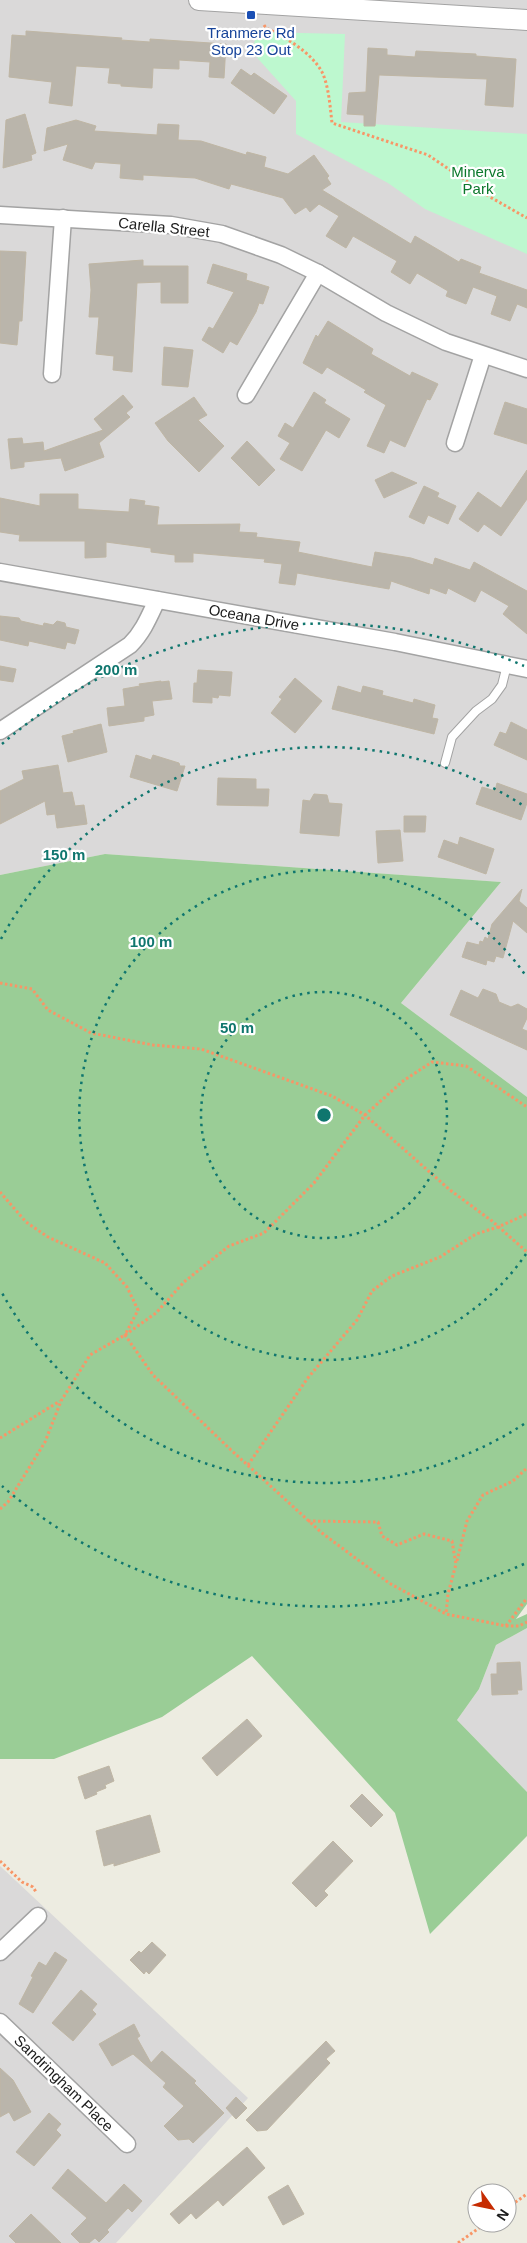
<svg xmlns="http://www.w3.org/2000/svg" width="527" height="2243" font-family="Arial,sans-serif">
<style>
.residential{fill:#dad9d9}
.forest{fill:#9acd96}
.park{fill:#bdf8cf}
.building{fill:#bab5ab;stroke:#bfb6a4}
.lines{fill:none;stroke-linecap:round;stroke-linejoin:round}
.service-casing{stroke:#a3a3a3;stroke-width:10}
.minor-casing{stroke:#a3a3a3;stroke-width:19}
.tertiary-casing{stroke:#a3a3a3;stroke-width:22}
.path{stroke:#f89667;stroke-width:3;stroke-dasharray:2.5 2.5;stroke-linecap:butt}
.service{stroke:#fff;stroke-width:8}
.minor{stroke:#fff;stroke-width:16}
.tertiary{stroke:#fff;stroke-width:20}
.ring{fill:none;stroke:#0f766e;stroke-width:2.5;stroke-dasharray:2.5 5}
.transit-dot{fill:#1a4fb4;stroke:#fff;stroke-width:2}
.labels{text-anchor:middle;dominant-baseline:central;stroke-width:4.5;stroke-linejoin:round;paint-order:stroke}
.transit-label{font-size:15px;fill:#164399;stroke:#fff}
.park-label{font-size:15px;fill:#0c782c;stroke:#fff}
.street-label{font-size:15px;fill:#1c1c1c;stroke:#fff}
.centre{fill:#0f766e;stroke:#fff;stroke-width:2.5}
.ring-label{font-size:15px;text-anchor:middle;font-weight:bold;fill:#0f766e;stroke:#fff;stroke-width:4.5;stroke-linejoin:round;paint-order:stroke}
</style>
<rect width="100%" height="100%" fill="#edece1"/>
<g class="residential">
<polygon points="0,0 527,0 527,1097 401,1003 501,882 105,854 0,875"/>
<polygon points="527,1628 527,1792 457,1720 479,1689 496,1645"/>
<polygon points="0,1866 248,2098 116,2243 0,2243"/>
</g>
<polygon class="forest" points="105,854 501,882 401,1003 527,1097 527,1604 516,1619 527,1614 527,1628 496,1645 479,1689 457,1720 527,1792 527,1836 430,1934 395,1813 252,1656 162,1717 54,1759 0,1759 0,875"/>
<polygon class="park" points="257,32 345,34 341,122 527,134 527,254 425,209 388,183 296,134 296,101 252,52"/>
<g class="building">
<polygon points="26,31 122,38 121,40 150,42 150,39 226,44 224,78 209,77 210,62 179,60 179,69 153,68 152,88 121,86 121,84 108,83 110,68 76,66 72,106 49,103 52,82 9,77 12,35 26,36"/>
<polygon points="368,48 387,49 387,55 415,57 416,51 476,54 476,56 516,59 513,107 485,105 487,79 379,75 375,126 364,126 364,115 347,114 349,93 366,92"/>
<polygon points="241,69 251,76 254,73 287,96 274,114 231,83"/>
<polygon points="25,114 36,153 31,155 32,160 3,168 6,120"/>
<polygon points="76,120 96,126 94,131 157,135 158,124 179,125 178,140 201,141 246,155 247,152 266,157 264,167 288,174 314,155 329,176 327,178 331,184 322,190 411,244 415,236 459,262 461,259 481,267 479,273 527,290 527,308 517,304 510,321 491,314 497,296 473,287 466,304 446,296 448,291 417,273 410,284 391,272 397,261 353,236 346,248 326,236 339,216 319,204 310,212 306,207 295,214 283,198 231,184 229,189 195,178 143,175 143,180 120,178 121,164 95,162 92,169 63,160 68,144 44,151 47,128"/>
<polygon points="0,251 26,252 22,321 19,321 17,345 0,343"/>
<polygon points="143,260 143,266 188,266 188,303 161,303 161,282 137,283 132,372 113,370 114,356 96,354 99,317 89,317 91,290 89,264"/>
<polygon points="213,264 247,274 246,280 269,287 263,304 259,303 256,312 237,345 230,341 223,353 202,340 209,327 213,329 234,292 207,283"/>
<polygon points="328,321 373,349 371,354 410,376 412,372 438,384 430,400 427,399 405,447 390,440 384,453 367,446 386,405 364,392 366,390 327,367 322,374 303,363 316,335 318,337"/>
<polygon points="164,347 193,350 188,387 162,385"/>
<polygon points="314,392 326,400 324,403 350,419 339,438 326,430 302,471 280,459 290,443 278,436 285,423 293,428"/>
<polygon points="123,395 133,407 126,413 130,417 99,443 104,457 65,471 61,458 24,462 24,467 11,469 8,439 22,438 23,444 43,442 44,451 103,430 94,419"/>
<polygon points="194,397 207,415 198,420 224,446 199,472 168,441 155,423"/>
<polygon points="505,402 527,409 527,444 494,434"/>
<polygon points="247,441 275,470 259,486 231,458"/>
<polygon points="527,470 527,499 501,536 484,524 478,532 459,519 478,492 501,508"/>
<polygon points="392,472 417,483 384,498 375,480"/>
<polygon points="424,486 439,493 437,497 456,506 448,524 428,515 424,524 409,517"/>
<polygon points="40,494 78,494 78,509 129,512 130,499 145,501 144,505 159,507 157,525 240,524 239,532 257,533 256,537 300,542 298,552 372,567 375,552 411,558 433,565 435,558 470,570 474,562 527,591 527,634 503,614 509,606 481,590 475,602 448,588 446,594 430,588 429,594 391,581 389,589 297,573 295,585 279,583 282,564 264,562 265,559 193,553 193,562 175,562 175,555 151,552 151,548 106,542 106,557 85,558 85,541 19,541 20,535 0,532 0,498 40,506"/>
<polygon points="0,616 19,618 21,621 43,626 44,623 53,625 57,621 65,623 66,627 79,630 75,644 67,642 65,649 29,641 28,646 0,640"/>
<polygon points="0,666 16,669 13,682 0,680"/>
<polygon points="198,670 232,672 230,696 219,695 218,698 212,697 212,703 193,702 194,683 197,683"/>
<polygon points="295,678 322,701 295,733 271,713 282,699 279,697"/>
<polygon points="161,681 161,682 169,681 172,699 152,701 154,715 144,717 144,721 109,726 107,708 125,706 123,689 140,686 139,684"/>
<polygon points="338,686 361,693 363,686 383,691 382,695 413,703 414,699 435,705 432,718 438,719 434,734 332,709"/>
<polygon points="511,722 527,730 527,760 494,745 500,732 506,734"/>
<polygon points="101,724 107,752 68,762 62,736 74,733 73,731"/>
<polygon points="136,755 151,760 153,755 179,763 180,766 185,766 177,791 130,777"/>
<polygon points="58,765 63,793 72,792 75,806 84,805 87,824 57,828 55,814 47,815 45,801 0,824 0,791 24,779 22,771"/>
<polygon points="218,778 256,779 256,789 269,789 268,806 217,805"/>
<polygon points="497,783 527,794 527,803 521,820 476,804 482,787 495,791"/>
<polygon points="314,794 327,795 329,803 342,804 339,836 300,833 303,800 310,801"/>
<polygon points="404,816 426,816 425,832 404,832"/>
<polygon points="400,830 403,861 378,863 376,831"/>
<polygon points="460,837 494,849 486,874 438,857 444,840 458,845"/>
<polygon points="522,889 519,901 527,908 527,933 513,921 503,958 496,956 494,962 487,960 486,965 462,957 467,942 479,945 480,941 483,942 485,937 488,939 492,924"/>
<polygon points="483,989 496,994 499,1002 511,1007 518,1004 527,1009 527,1018 522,1029 527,1031 527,1050 450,1015 461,990 478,998"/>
<polygon points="520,1662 522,1690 517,1690 518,1694 492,1695 491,1674 497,1674 497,1663"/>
<polygon points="247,1719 262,1736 217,1776 202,1758"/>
<polygon points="109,1766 114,1781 105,1785 106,1788 96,1792 97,1794 85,1799 78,1777"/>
<polygon points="362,1794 383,1815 371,1827 350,1806"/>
<polygon points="150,1815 160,1852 114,1866 114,1863 104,1866 96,1831"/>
<polygon points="333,1841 353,1861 324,1891 328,1895 316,1907 292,1883"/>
<polygon points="152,1942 166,1955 149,1974 146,1971 144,1974 130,1960 139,1951 141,1953"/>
<polygon points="55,1952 67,1960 33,2013 19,2004 33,1977 31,1976 39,1962 46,1966"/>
<polygon points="81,1990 97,2004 92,2010 96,2014 73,2041 52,2023"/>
<polygon points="134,2024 140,2036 137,2038 151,2063 162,2051 196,2081 194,2083 224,2113 193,2143 189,2139 178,2140 164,2126 184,2106 163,2087 166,2083 133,2054 112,2066 99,2044"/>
<polygon points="326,2041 335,2051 326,2059 330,2063 267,2130 257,2131 246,2120"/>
<polygon points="0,2068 13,2080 31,2112 14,2121 9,2112 0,2117"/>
<polygon points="236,2097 247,2108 236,2119 226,2108"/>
<polygon points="49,2113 61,2124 56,2130 61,2135 34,2166 16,2152"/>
<polygon points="247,2147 265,2168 223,2206 218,2200 196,2219 191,2213 179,2224 170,2214"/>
<polygon points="68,2169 106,2203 124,2184 142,2201 132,2212 128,2208 107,2230 109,2232 99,2242 95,2238 89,2243 80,2243 71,2234 87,2218 52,2188"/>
<polygon points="288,2185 304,2214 283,2225 268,2197"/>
<polygon points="31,2214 61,2243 16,2243 9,2236"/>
</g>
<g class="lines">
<g class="service-casing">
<polyline id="service" points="445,763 452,737 476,711 492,699 502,685 507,665"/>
</g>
<g class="minor-casing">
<g id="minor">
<polyline points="0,215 171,225 222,234 281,255 318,273 386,313 446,342 527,369"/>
<polyline points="52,374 63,218"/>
<polyline points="246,395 318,273"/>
<polyline points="455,443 483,355"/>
<polyline points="0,572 395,642 527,669"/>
<path d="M0 731 130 645C143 632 149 617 157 600"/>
<polyline points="0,1952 38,1916"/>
<polyline points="0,2022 127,2144"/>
</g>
</g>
<g class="tertiary-casing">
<polyline id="tertiary" points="199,0 527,20"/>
</g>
<g class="path">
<path d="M264 25 266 28C285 37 313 53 323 74 329 89 330 106 332 123L428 155 490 197 527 218"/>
<polyline points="0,983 32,989 48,1010 91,1033 153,1045 201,1049 332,1096 365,1115 450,1190 492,1221 527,1252"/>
<polyline points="0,1192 26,1222 48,1237 105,1263 127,1287 138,1310 125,1335 153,1375 231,1450 322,1533 389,1583 446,1614 506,1626 519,1626 527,1622"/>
<polyline points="0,1438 60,1401"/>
<polyline points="248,1465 307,1379 357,1320 372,1291 392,1276 440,1257 476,1234 498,1227 527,1214"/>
<polyline points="0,1509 8,1502 45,1442 61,1401 90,1355 125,1335 156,1313 184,1282 229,1246 264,1233 314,1183 365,1115 403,1081 432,1062 466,1066 527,1107"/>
<polyline points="308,1521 378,1522 382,1536 397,1545 424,1534 452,1541 456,1564 448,1594 446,1614"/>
<polyline points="457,1561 467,1521 483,1495 513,1481 527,1468"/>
<polyline points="506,1626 527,1598"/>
<polyline points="0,1861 22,1882 33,1887 36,1892"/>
<polyline points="507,2208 527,2194"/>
<polyline points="458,2243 486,2223"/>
</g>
<use href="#service" class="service"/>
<use href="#minor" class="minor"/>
<use href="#tertiary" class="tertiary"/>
</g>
<g class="ring">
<circle cx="324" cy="1115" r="123"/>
<path d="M526 1254A245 245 0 1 1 526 976"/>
<path d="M524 1424A368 368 0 0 1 1 1291M1 939A368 368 0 0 1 524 806"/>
<path d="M524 1564A491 491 0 0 1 2 1486M2 744A491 491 0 0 1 524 666"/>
</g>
<rect class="transit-dot" x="246" y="10" width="10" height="10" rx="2.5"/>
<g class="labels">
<g class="transit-label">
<text x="251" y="32">Tranmere Rd<tspan x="251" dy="17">Stop 23 Out</tspan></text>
</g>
<g class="park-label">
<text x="478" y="171">Minerva<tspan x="478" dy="17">Park</tspan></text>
</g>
<g class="street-label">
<text transform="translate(164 227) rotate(6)">Carella Street</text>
<text transform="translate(254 617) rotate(10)">Oceana Drive</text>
<text transform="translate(64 2083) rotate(44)">Sandringham Place</text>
</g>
</g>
<circle cx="324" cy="1115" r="8" class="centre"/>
<g class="ring-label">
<text x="116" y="675">200 m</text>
<text x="64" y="860">150 m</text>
<text x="151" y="947">100 m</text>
<text x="237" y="1033">50 m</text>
</g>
<g transform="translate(492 2208) rotate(123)"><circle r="24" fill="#ffffff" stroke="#a4a4a4"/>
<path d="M0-4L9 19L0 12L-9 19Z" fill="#c62c02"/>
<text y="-8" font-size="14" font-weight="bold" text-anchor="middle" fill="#1c1c1c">N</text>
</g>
</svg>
